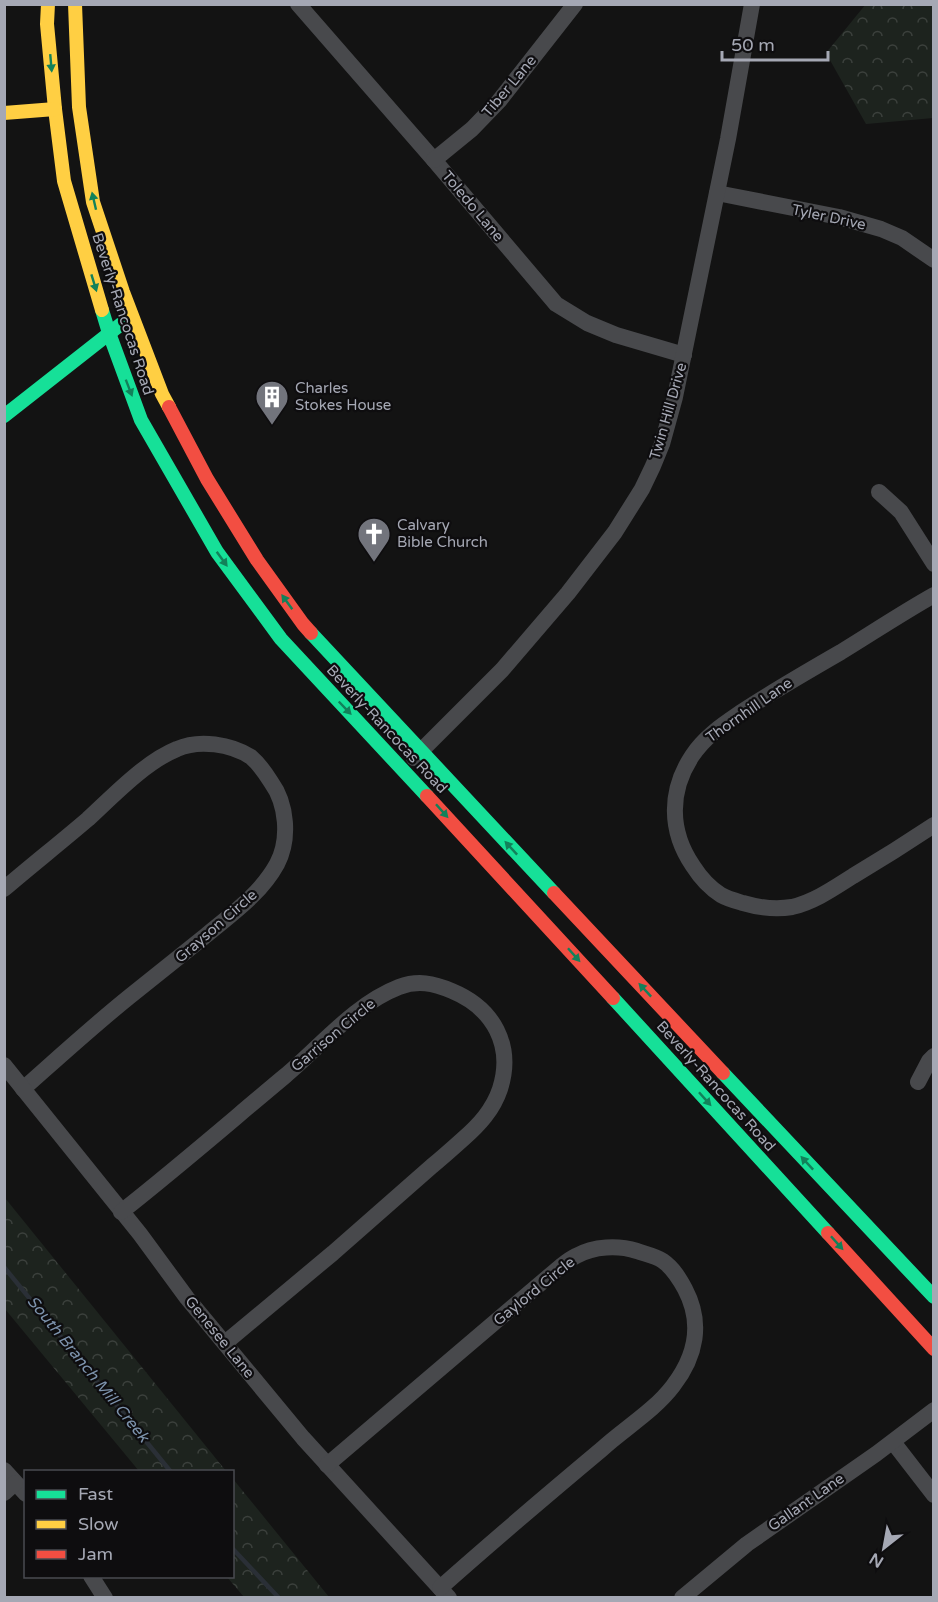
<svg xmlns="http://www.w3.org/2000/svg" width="938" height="1602" font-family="'Varela Round',sans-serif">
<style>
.forest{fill:url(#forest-crowns)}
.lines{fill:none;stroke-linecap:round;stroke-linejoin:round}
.stream{stroke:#2a2f36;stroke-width:4.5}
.street{stroke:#48494c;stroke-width:16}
.fast{stroke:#16e098;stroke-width:14}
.slow{stroke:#ffcf43;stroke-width:14}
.jam{stroke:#f24e42;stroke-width:14}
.oneway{fill:#12815a}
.labels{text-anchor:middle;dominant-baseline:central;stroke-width:4.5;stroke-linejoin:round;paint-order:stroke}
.street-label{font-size:15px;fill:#a5a8b4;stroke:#0e0d0f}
.poi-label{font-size:15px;fill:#a5a8b4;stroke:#0e0d0f;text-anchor:start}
.water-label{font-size:16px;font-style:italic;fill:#7d93ad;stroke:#0e0d0f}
</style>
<defs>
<pattern id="forest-crowns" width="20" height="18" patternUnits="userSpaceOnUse" patternTransform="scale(1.5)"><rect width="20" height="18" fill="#1d231e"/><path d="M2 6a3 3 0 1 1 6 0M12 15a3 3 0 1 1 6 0" fill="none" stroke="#3b403c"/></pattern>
</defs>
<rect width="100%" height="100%" fill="#131313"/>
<g class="forest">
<polygon points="866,4 933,5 933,118 866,124 826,53"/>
<polygon points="5,1198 226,1471 139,1471 5,1309"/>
<polygon points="233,1479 329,1597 244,1597 227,1577 232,1576"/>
</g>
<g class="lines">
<g class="stream">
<polyline points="4,1267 171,1472"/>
<polyline points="232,1548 279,1598"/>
</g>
<g class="street">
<polyline points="298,4 434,160 556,304 587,323 616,335 684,355"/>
<polyline points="434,160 472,129 499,101 575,4"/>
<polyline points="717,193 839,217 881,229 902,238 934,260"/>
<polyline points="879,492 901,512 934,564"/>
<path d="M934 595C902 613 872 633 841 652 808 671 775 690 743 711 724 724 705 736 692 756 669 791 669 831 693 866 700 877 710 888 721 895 728 899 736 901 743 903 760 908 775 910 792 907 814 902 834 888 853 876 880 860 907 843 934 825"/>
<polyline points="414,758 502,670 568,593 615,532 642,489 653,466 662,444 675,397 728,139 752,4"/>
<path d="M4 889C32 865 60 843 88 819 113 796 145 762 177 749 199 739 231 744 251 757 258 763 266 774 271 782 287 804 290 839 277 864 260 895 230 915 204 937 179 957 154 977 129 997 93 1026 58 1058 23 1089"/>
<polyline points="4,1065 140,1234 187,1298 303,1438 449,1598"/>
<polyline points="918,1082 929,1061 934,1056"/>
<path d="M121 1212C177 1168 231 1121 285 1076 321 1046 355 1004 399 987 418 980 433 983 452 991 493 1008 514 1045 500 1089 493 1110 479 1125 463 1139 453 1148 443 1157 432 1166L333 1253 225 1343"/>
<polyline points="893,1442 934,1495"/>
<path d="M327 1465 561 1266C565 1263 570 1259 576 1256 594 1246 618 1245 637 1251 645 1254 656 1256 663 1261 673 1268 679 1278 685 1289 703 1323 696 1356 673 1386 654 1411 625 1428 602 1449 547 1495 493 1541 440 1588"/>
<polyline points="4,1470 26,1494"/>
<polyline points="4,1493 15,1483"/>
<polyline points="91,1576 105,1598"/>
<polyline points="682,1598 747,1544 876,1454 934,1410"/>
</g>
<g class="fast">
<polyline points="102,310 109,333 141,420 217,552 281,639 427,796"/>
<polyline points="4,416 125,321"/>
<polyline points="311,633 554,893"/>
<polyline points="613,998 828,1233"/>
<polyline points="723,1073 934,1297"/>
</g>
<g class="slow">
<polyline points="48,4 47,24 55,109 64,181 102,310"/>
<polyline points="75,4 79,107 93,202 123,292 162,394 169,407"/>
<polyline points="4,113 55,109"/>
</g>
<g class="jam">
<polyline points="169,407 207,479 257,560 303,624 311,633"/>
<polyline points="427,796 613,998"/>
<polyline points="554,893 723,1073"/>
<polyline points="828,1233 934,1349"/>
</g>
</g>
<defs><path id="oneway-solid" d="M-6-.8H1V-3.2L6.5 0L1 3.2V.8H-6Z" transform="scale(1.5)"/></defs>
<g class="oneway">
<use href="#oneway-solid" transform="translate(51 63) rotate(85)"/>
<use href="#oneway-solid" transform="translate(94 201) rotate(-103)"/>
<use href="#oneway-solid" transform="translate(94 283) rotate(73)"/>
<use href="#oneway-solid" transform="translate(129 388) rotate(69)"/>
<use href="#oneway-solid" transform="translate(222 559) rotate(54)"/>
<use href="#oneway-solid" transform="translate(287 602) rotate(-126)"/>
<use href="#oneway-solid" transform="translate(345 708) rotate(46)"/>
<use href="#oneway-solid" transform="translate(442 811) rotate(48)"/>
<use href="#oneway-solid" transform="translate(511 848) rotate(-133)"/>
<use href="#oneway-solid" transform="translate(574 955) rotate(48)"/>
<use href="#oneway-solid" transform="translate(645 990) rotate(-133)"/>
<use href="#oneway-solid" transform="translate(705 1099) rotate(48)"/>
<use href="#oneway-solid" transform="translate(807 1163) rotate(-133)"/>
<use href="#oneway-solid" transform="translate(837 1243) rotate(48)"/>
</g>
<defs>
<g id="building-pin" transform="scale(1.725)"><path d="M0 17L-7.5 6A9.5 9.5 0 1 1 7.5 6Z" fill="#72747c" stroke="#0e0d0f"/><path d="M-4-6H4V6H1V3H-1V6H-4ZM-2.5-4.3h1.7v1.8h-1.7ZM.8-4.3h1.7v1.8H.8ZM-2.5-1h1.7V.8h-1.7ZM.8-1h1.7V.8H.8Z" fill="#fff"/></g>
<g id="church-pin" transform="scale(1.725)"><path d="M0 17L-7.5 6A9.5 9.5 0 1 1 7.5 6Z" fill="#72747c" stroke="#0e0d0f"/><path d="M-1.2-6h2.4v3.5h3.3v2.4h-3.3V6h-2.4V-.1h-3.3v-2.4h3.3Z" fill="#fff"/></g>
</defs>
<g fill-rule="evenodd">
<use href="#building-pin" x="272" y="397"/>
<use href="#church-pin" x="374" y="534"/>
</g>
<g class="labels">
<g class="street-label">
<text transform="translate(509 86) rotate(-50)">Tiber Lane</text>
<text transform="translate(473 206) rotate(50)">Toledo Lane</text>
<text transform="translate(829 217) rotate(12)">Tyler Drive</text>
<text transform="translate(123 314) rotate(72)">Beverly-Rancocas Road</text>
<text transform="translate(668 411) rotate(-74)">Twin Hill Drive</text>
<text transform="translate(749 710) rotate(-35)">Thornhill Lane</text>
<text transform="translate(387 729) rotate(47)">Beverly-Rancocas Road</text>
<text transform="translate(216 926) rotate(-41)">Grayson Circle</text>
<text transform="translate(333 1035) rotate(-40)">Garrison Circle</text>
<text transform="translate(716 1086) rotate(48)">Beverly-Rancocas Road</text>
<text transform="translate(534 1291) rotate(-39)">Gaylord Circle</text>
<text transform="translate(220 1337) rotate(51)">Genesee Lane</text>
<text transform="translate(806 1502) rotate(-35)">Gallant Lane</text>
</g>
<g class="poi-label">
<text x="295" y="388">Charles<tspan x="295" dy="17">Stokes House</tspan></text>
<text x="397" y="525">Calvary<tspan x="397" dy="17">Bible Church</tspan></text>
</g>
<g class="water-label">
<text transform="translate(88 1369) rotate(51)">South Branch Mill Creek</text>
</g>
</g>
<rect width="938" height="1602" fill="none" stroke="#a5a8b4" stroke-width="12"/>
<rect x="24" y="1470" width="210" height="108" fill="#0e0d0f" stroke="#4a4b51" stroke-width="1.5"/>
<rect x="36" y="1490" width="30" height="9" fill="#16e098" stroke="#4a4b51" stroke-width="1.5"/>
<text x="78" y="1500" font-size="18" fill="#a5a8b4">Fast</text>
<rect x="36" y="1520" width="30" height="9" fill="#ffcf43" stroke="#4a4b51" stroke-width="1.5"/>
<text x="78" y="1530" font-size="18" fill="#a5a8b4">Slow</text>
<rect x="36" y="1550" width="30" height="9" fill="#f24e42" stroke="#4a4b51" stroke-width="1.5"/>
<text x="78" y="1560" font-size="18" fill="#a5a8b4">Jam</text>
<g transform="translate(884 1548) rotate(211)" stroke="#0e0d0f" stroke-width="4.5" paint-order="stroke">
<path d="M0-4.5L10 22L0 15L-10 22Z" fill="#a5a8b4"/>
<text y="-9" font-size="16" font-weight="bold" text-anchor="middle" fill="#a5a8b4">N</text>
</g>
<path d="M722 51v9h106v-9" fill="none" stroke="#a5a8b4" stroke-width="3"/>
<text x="731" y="51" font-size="18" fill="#a5a8b4" stroke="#0e0d0f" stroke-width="4.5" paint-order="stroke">50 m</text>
</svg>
